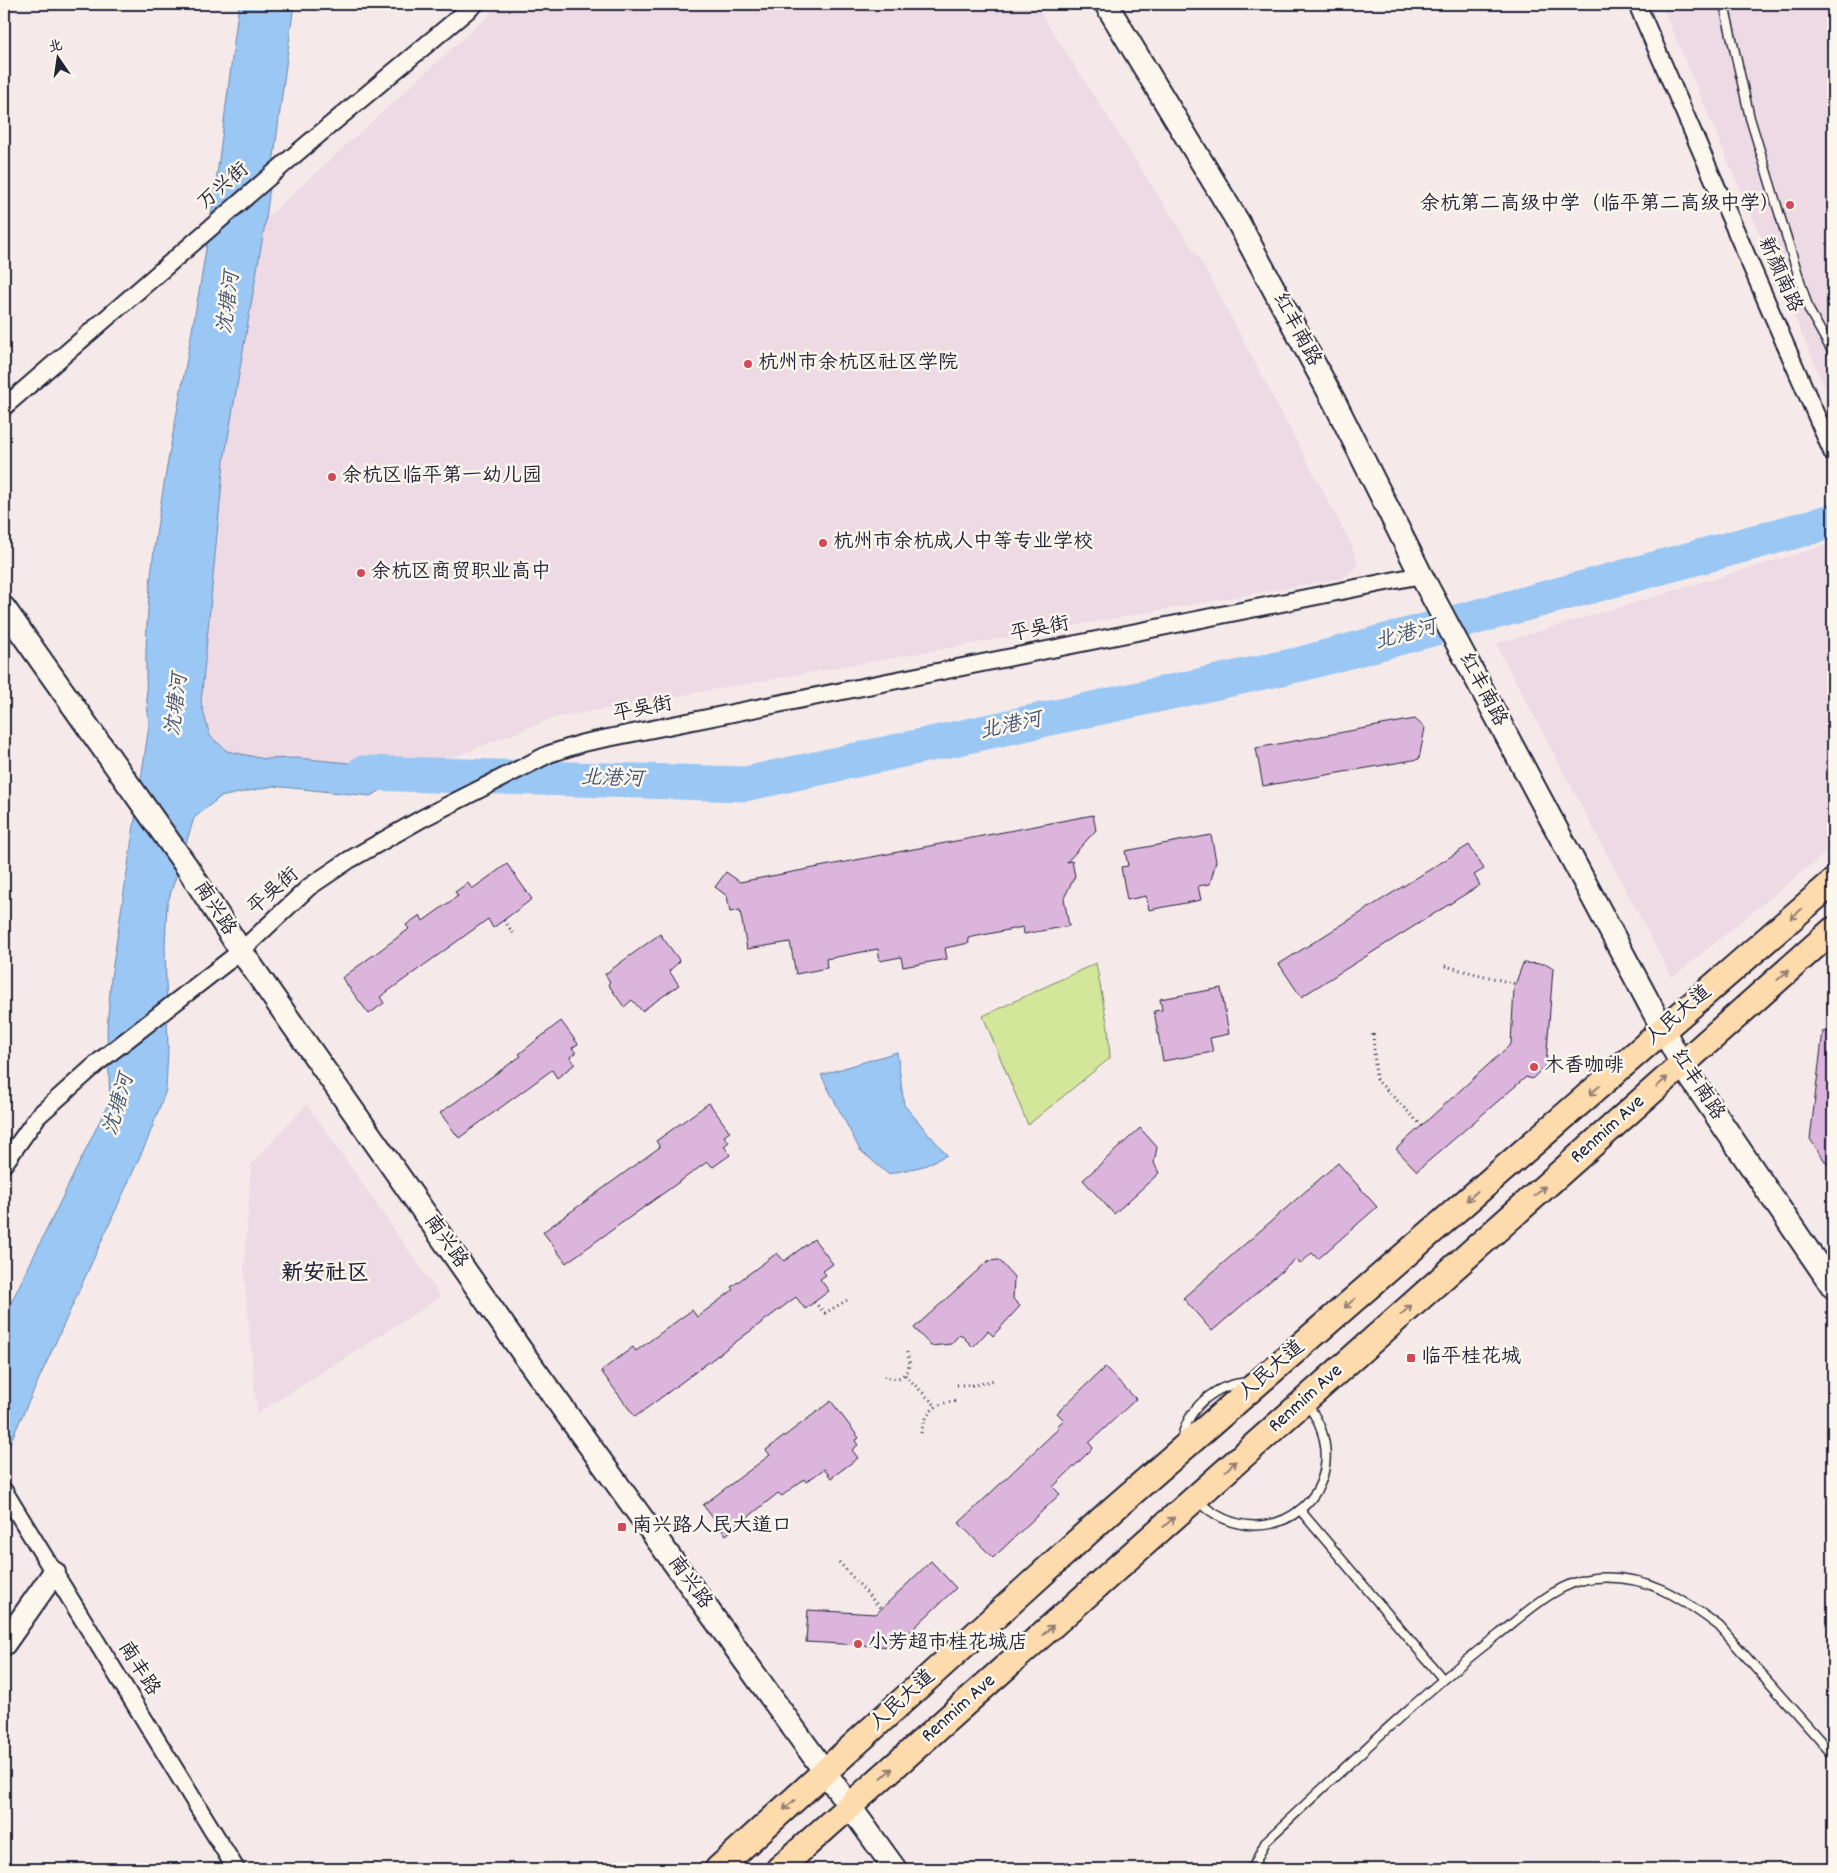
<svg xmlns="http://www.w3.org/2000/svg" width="1837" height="1873" font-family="Dekko,'LXGW WenKai TC',sans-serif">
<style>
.built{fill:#eedae5}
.green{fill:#d3e69a;stroke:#7a846a}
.water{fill:#9ac7f4;stroke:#6a85aa}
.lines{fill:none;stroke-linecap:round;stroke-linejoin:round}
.river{stroke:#9ac7f4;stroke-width:35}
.building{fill:#dcb5dd;stroke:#22223b}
.lane-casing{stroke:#22223b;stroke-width:11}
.street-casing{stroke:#22223b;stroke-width:20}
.secondary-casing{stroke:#22223b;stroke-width:26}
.primary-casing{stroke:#22223b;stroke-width:29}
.path{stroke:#22223b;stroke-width:3;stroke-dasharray:1 4;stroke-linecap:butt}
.lane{stroke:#fbf7ec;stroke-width:8}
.street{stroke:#fbf7ec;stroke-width:16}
.secondary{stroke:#fbf7ec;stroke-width:22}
.primary{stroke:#fedbac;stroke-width:25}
.oneway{stroke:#907e74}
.poi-dot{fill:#d1495b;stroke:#fbf7ec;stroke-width:2}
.labels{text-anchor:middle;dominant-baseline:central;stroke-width:5;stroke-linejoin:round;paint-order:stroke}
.street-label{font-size:20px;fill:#22223b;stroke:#fbf7ec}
.poi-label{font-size:20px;fill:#22223b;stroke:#fbf7ec;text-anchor:start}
.water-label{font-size:21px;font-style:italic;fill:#465472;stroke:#fbf7ec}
.quarter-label{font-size:22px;font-weight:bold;fill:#22223b;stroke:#fbf7ec}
</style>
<rect width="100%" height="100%" fill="#f5eae9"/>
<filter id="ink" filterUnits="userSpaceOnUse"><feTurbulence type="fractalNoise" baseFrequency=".02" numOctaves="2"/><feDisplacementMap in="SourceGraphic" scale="10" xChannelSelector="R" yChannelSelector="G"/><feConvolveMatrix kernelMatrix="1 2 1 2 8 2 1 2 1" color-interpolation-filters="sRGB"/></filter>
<g filter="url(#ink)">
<g class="built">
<polygon points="501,4 1035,4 1205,268 1351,544 1358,566 1343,578 554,718 421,770 297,758 265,759 227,751 210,736 201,703 224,461 266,218"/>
<polygon points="1661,4 1833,4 1833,407"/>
<polygon points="1833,543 1833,847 1672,978 1496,644"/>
<polygon points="307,1104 441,1297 257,1414 244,1272 251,1164"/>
</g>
<polygon class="green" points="1096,963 1108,1028 1110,1058 1028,1125 983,1016"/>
<g class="water">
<path d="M239 4H294L266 218 224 461 201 703 210 736 227 751 265 759 297 758 421 770 370 796 273 786 220 797 194 818 167 905 165 946 168 1049 166 1090 147 1141 4 1456V1317L110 1100 107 1030 111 978 149 726C135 596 171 453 193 325 213 219 225 111 239 4Z"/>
<polygon points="897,1052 904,1105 947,1155 924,1166 888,1174 860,1150 821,1075"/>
</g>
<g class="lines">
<polyline class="river" points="363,773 745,784 1301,664 1833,521"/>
</g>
<g class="building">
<polygon points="1415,719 1425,728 1419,759 1263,786 1256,748"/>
<polygon points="1093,815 1096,830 1067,862 1072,861 1075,876 1064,898 1069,926 1024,934 1023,927 968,938 969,943 945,948 947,959 903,967 901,957 880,961 878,949 826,959 827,968 796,974 790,942 747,949 740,910 730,912 727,896 715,887 726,872 740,882"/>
<polygon points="1211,835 1216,861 1210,884 1198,886 1201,900 1149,910 1146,896 1127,900 1121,867 1128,866 1125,851"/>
<polygon points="1469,845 1484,869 1474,875 1480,885 1301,997 1279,964"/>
<polygon points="507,864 532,899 493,928 488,919 380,997 384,1003 369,1014 342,978 409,929 406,925 420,915 423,921 458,896 455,892 468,883 472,889"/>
<polygon points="660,934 680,961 669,971 679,985 642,1011 632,1000 624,1007 608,984 610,982 605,974"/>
<polygon points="1523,963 1547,964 1553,968 1546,1065 1532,1079 1526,1077 1417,1171 1396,1149 1511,1044 1514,988"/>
<polygon points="1221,988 1229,1034 1210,1038 1213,1052 1163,1061 1154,1011 1162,1010 1160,999"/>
<polygon points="561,1021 578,1044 572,1048 576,1053 570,1057 575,1064 557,1078 552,1070 459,1138 440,1113 521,1056 519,1054"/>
<polygon points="1823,1031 1833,1032 1833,1173 1810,1139"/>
<polygon points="709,1103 730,1132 724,1136 729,1142 724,1146 730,1155 713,1167 707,1162 566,1263 543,1232 660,1147 656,1141"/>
<polygon points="1140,1128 1157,1147 1154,1163 1159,1173 1114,1214 1083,1180"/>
<polygon points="1338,1163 1377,1207 1318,1259 1312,1253 1300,1264 1296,1259 1212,1331 1183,1298"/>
<polygon points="814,1239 833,1264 823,1271 826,1275 820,1279 829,1291 805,1309 796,1297 635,1417 601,1371 633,1347 636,1351 692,1310 697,1317 733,1290 731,1287 777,1253 784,1261"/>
<polygon points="999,1260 1014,1277 1013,1299 1020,1306 993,1336 988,1331 973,1347 960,1334 951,1344 931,1346 914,1328 988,1261"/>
<polygon points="1105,1367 1136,1399 1089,1443 1093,1448 1053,1487 1060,1494 993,1558 959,1523 1059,1428 1057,1426 1064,1420 1057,1413"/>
<polygon points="831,1401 859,1438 855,1441 858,1445 852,1450 858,1458 831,1478 824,1469 806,1482 804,1479 782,1496 778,1493 726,1535 703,1505 770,1455 766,1450"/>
<polygon points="931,1561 956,1588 894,1647 806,1642 808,1610 876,1614"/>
</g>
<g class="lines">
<g class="lane-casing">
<g id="lane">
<polyline points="1724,4 1750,118 1809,310 1833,353"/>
<path d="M1181 1442C1187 1408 1214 1384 1249 1382"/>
<path d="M1197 1500C1270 1569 1367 1485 1307 1404"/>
<polyline points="1300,1510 1442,1678"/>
<path d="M1252 1869 1266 1841C1342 1771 1416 1698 1498 1635 1526 1613 1558 1581 1595 1578 1647 1574 1679 1596 1719 1626L1833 1755"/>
</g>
</g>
<g class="street-casing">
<g id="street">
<polyline points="1637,4 1833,454"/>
<polyline points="4,407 298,152 475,4"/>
<polyline points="4,1164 38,1116 101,1060 241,951 309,887 349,860 423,818 549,754 583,743 1421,575"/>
<polyline points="4,1491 236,1869"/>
</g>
</g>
<g class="secondary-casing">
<g id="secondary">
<polyline points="1106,4 1238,222 1335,403 1421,575 1682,1065 1833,1287"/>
<polyline points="4,608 187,867 241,951 527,1359 895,1869"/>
<polyline points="4,1644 54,1573"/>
</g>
</g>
<g class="primary-casing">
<g id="primary">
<polyline points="718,1869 1111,1511 1833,882"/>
<polyline points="779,1869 1833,930"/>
</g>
</g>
<g class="path">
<polyline points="504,920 513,933"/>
<polyline points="1445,966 1516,984"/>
<polyline points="1373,1034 1376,1079 1422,1126"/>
<polyline points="814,1302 825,1313 849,1299"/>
<polyline points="905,1375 935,1405"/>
<path d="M884 1376C896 1382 906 1377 910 1364L907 1352"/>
<polyline points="957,1385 976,1385 994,1380"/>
<path d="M921 1433C926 1411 936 1402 958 1401"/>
<polyline points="839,1562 881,1609"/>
</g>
<use href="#lane" class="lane"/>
<use href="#street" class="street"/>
<use href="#secondary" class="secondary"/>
<use href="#primary" class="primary"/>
</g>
<defs><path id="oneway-shaft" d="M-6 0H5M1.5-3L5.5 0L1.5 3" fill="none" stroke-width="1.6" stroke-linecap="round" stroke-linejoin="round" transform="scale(1.25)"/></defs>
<g class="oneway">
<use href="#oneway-shaft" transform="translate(1796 914) rotate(139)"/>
<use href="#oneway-shaft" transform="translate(1783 975) rotate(-42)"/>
<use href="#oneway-shaft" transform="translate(1662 1082) rotate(-42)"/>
<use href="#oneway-shaft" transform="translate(1595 1090) rotate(139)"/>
<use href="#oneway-shaft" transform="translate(1540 1191) rotate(-42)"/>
<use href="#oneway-shaft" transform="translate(1472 1196) rotate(139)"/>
<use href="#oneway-shaft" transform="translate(1350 1303) rotate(139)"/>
<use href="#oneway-shaft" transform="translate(1406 1310) rotate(-42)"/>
<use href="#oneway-shaft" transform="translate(1231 1466) rotate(-42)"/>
<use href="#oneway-shaft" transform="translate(1169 1522) rotate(-42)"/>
<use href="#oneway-shaft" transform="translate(1048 1630) rotate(-42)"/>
<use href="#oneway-shaft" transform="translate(887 1773) rotate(-42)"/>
<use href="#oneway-shaft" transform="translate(789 1805) rotate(138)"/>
</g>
</g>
<g class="poi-dot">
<circle cx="1790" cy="205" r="5"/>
<circle cx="748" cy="364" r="5"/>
<circle cx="332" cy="477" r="5"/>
<circle cx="823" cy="543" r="5"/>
<circle cx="361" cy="573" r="5"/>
<circle cx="1534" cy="1067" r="5"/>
<rect x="1406" y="1353" width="10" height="10" rx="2.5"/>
<rect x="617" y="1522" width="10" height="10" rx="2.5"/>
<circle cx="858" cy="1644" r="5"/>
</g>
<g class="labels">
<g class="street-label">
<text transform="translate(224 187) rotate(-41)">万兴街</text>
<text transform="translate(1779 275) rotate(66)">新颜南路</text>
<text transform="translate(1296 330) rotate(62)">红丰南路</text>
<text transform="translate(1040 630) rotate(-11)">平吴街</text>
<text transform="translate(1482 690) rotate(62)">红丰南路</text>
<text transform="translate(643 710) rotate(-11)">平吴街</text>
<text transform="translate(274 892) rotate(-41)">平吴街</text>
<text transform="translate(214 909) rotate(57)">南兴路</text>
<text transform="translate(1679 1016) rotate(-41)">人民大道</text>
<text transform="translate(1697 1085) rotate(57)">红丰南路</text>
<text transform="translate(1608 1130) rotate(-42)">Renmim Ave</text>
<text transform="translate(445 1242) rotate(55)">南兴路</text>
<text transform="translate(1272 1371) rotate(-41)">人民大道</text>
<text transform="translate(1306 1399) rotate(-42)">Renmim Ave</text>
<text transform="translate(689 1583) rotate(54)">南兴路</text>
<text transform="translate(138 1669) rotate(58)">南丰路</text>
<text transform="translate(903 1701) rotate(-42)">人民大道</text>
<text transform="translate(959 1709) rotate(-42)">Renmim Ave</text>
</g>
<g class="poi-label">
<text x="1780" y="205" text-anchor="end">余杭第二高级中学（临平第二高级中学）</text>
<text x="758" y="364">杭州市余杭区社区学院</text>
<text x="342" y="477">余杭区临平第一幼儿园</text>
<text x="833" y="543">杭州市余杭成人中等专业学校</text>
<text x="371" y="573">余杭区商贸职业高中</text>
<text x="1544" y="1067">木香咖啡</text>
<text x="1421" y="1358">临平桂花城</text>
<text x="632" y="1527">南兴路人民大道口</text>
<text x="868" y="1644">小芳超市桂花城店</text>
</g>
<g class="water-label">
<text transform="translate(230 303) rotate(-83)">沈塘河</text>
<text transform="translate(1406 636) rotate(-15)">北港河</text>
<text transform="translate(178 705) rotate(-83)">沈塘河</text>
<text transform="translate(1011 727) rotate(-12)">北港河</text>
<text transform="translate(612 780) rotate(2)">北港河</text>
<text transform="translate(120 1105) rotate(-74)">沈塘河</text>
</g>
<g class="quarter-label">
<text x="325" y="1274">新安社区</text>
</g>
</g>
<rect width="1837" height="1873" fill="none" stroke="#fbf7ec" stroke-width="20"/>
<rect x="10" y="10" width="1817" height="1853" fill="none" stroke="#22223b" stroke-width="2" filter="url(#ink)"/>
<g transform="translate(58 58) rotate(347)" stroke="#fbf7ec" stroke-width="4" paint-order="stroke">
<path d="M0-4L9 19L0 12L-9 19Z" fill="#22223b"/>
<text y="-8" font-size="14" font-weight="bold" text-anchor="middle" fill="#22223b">北</text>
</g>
</svg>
